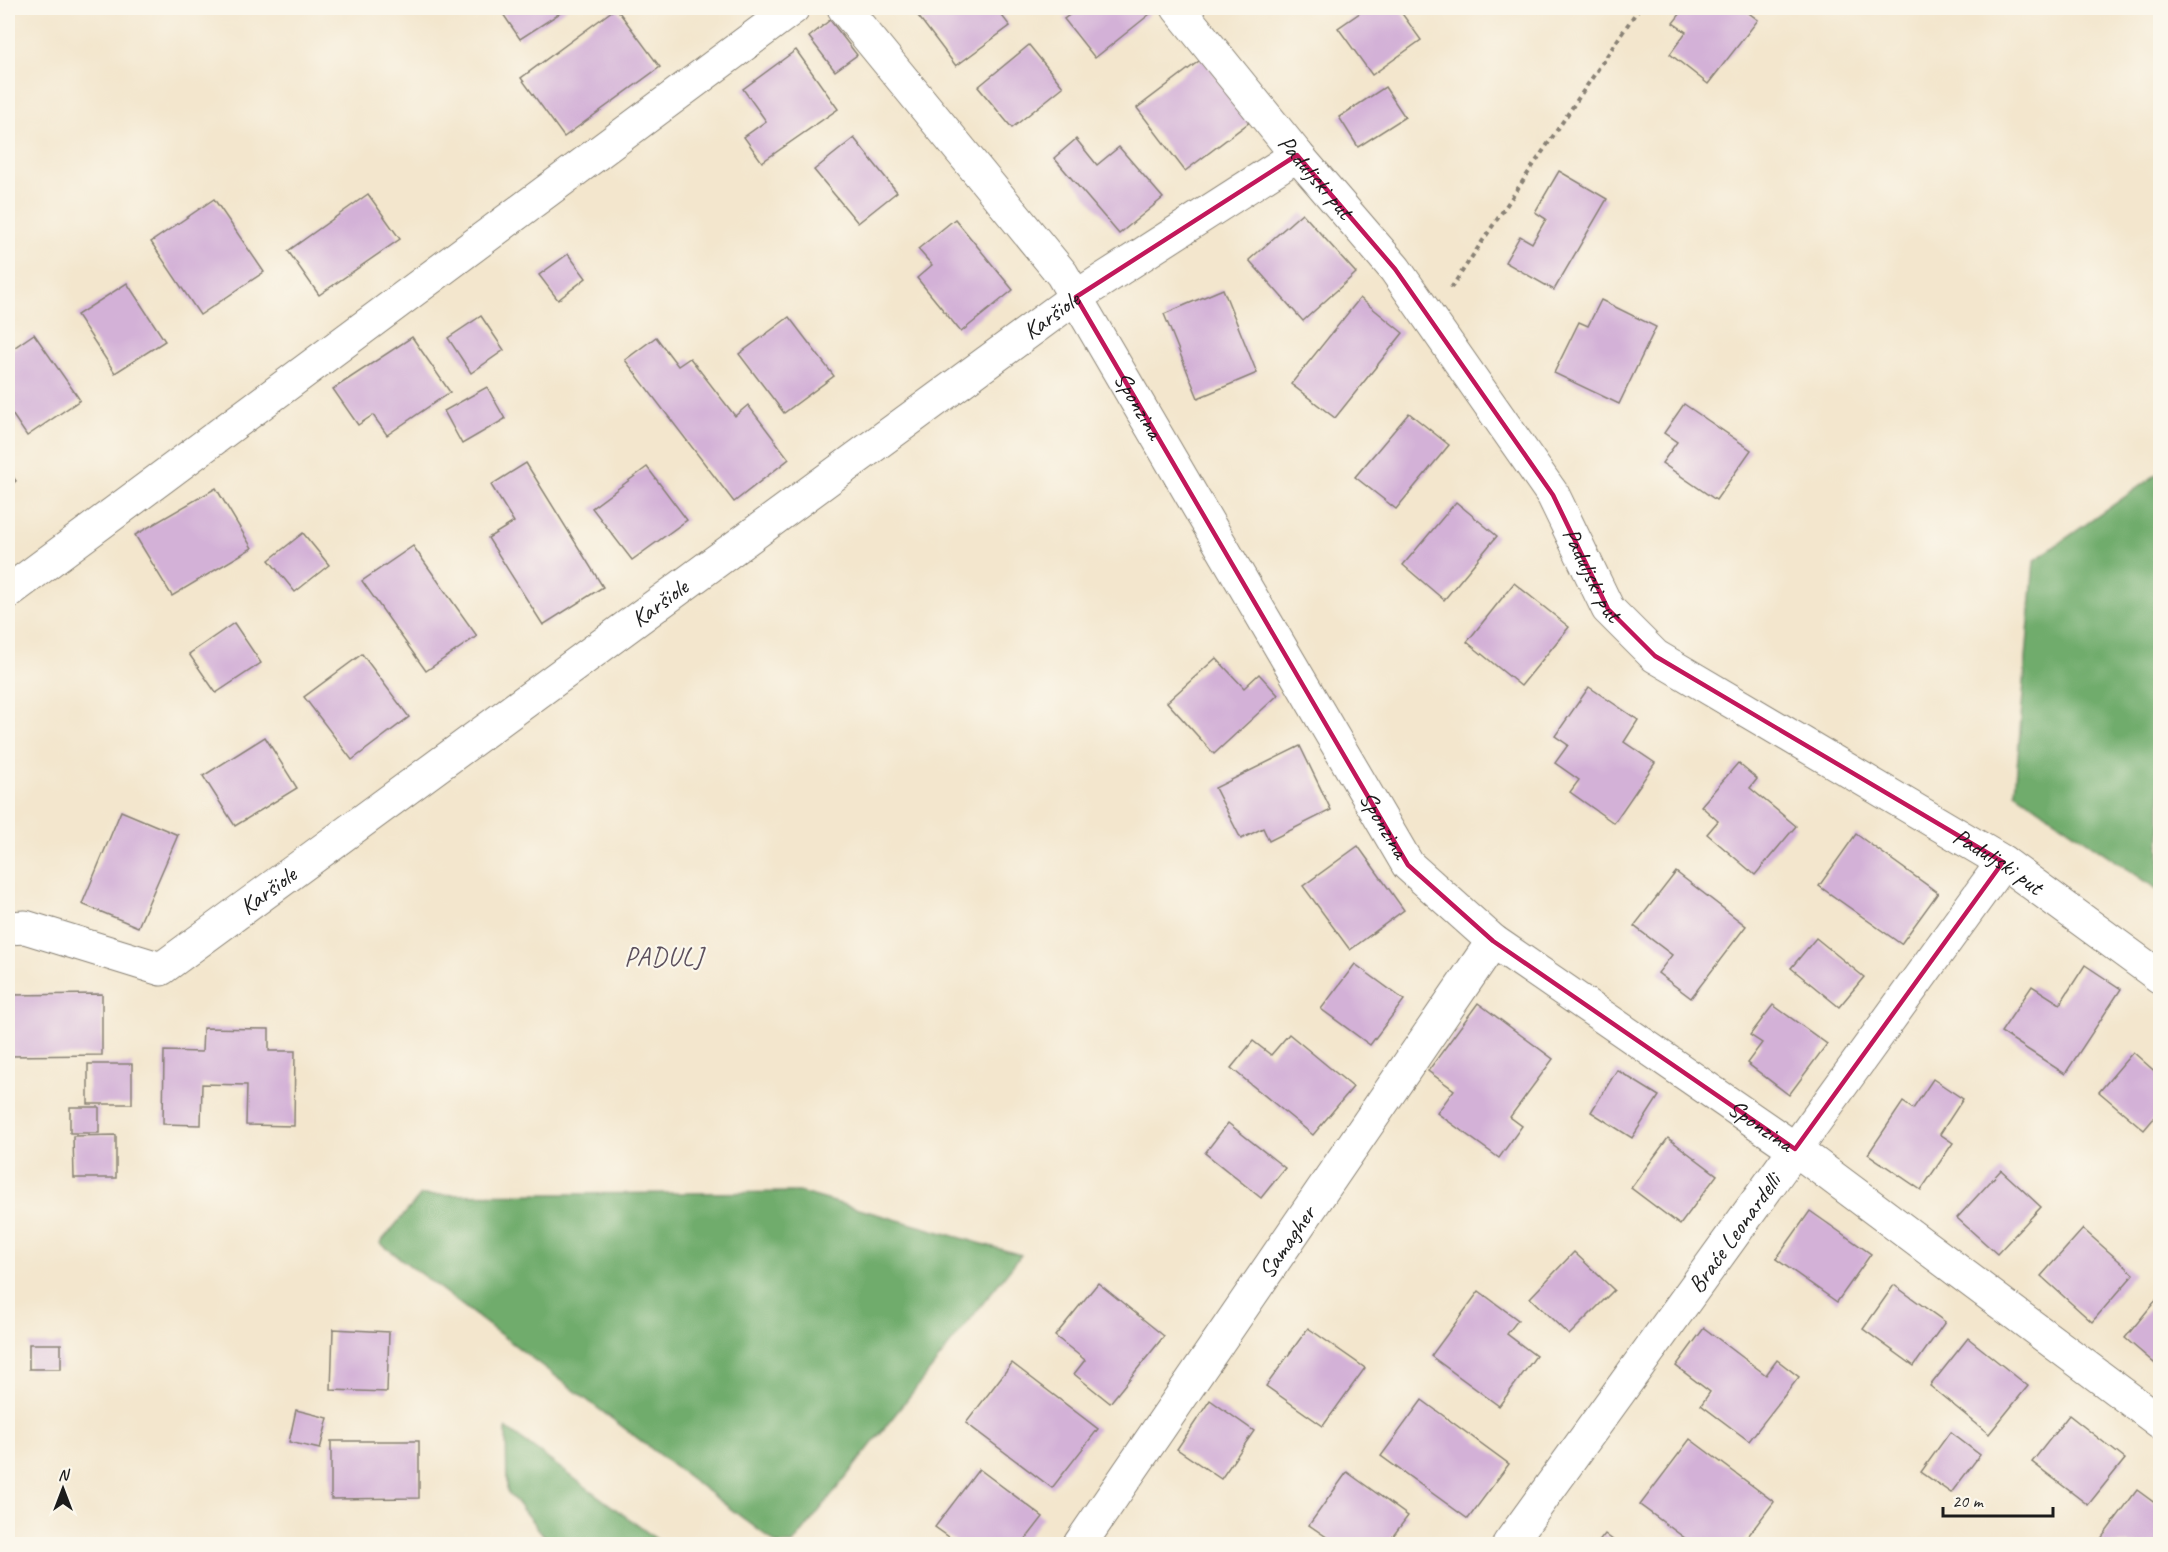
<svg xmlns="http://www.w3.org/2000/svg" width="2168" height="1552" font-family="Caveat,sans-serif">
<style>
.forest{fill:#70ac6c;stroke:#466444;stroke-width:1.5}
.building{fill:#d3b1d7}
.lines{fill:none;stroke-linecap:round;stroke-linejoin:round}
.minor-casing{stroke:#888174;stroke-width:35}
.path{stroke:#888174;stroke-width:4;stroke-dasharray:4.5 4.5;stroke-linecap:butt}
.minor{stroke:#fff;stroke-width:33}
.marked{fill:none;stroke:#c2185b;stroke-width:4.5;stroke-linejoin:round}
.labels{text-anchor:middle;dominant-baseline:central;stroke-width:4.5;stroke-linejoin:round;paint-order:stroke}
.street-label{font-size:24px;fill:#1c1c1c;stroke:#fbf7ec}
.neighbourhood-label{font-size:26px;letter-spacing:1.5px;fill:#5c505d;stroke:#fbf7ec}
</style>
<rect width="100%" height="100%" fill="#fbf7ec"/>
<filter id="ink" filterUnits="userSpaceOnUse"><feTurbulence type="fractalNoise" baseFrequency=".0167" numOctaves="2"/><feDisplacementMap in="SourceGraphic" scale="12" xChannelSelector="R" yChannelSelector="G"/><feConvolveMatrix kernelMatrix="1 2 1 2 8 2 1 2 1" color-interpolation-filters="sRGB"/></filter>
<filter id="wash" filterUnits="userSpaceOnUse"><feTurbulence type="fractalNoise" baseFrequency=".008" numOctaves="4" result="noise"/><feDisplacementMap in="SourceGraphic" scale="24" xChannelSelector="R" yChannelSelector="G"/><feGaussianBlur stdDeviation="1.35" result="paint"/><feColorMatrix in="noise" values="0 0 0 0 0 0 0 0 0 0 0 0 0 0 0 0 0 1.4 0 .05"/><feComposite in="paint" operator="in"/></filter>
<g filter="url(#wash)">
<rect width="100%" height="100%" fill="#f3e6cd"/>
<g class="forest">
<polygon points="2160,472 2160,891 2015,792 2034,561"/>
<polygon points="799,1192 1021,1255 793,1544 777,1544 380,1243 421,1195"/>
<polygon points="506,1428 663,1544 551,1544 507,1491"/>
</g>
<g id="blocks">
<g class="building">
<polygon points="499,8 568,8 520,39"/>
<polygon points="616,8 660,67 564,137 521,78"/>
<polygon points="912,8 996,8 1010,26 956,66"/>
<polygon points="1079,8 1145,8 1150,14 1095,58 1064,19"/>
<polygon points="1367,8 1398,8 1421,40 1372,75 1338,28"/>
<polygon points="1685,8 1742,8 1758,20 1708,84 1670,54 1686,32 1673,23"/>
<polygon points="830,20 857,55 835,71 809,37"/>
<polygon points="1029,45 1063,87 1012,128 978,87"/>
<polygon points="796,50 838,109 762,162 744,137 766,121 743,89"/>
<polygon points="1203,58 1251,121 1185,171 1137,108"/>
<polygon points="1385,87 1405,117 1358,147 1339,117"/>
<polygon points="854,138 897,192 858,223 814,170"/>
<polygon points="1076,139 1097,165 1119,147 1163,198 1119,234 1054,158"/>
<polygon points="1559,171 1607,199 1554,290 1505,262 1520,236 1532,243 1546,219 1535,212"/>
<polygon points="368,194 400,239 319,295 288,251"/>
<polygon points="214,199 264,272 200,315 151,242"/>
<polygon points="1302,213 1356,273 1303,321 1249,260"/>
<polygon points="955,219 1013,290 961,332 917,278 932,265 918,249"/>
<polygon points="568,254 586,278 558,300 539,275"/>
<polygon points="127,283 165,341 115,373 77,315"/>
<polygon points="1223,289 1257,373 1198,398 1164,314"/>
<polygon points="1360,298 1403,333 1335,418 1291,384"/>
<polygon points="1601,300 1656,327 1619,404 1554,373 1579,322 1588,326"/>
<polygon points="481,316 504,350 471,373 448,338"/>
<polygon points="789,317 834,376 784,413 739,354"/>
<polygon points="34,334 80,400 27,436 8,408 8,352"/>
<polygon points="412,337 450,392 387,435 373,415 358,425 333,389"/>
<polygon points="656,337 678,366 690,358 735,416 748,405 789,459 734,502 625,360"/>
<polygon points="487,387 505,419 462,444 444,411"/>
<polygon points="1684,404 1751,450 1716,500 1662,463 1677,442 1664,433"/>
<polygon points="1409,413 1449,445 1396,509 1355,477"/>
<polygon points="526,463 603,587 543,625 488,538 514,522 491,485"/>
<polygon points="647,467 687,520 632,560 592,508"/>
<polygon points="8,470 16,481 8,488"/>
<polygon points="216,488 252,548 172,596 135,535"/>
<polygon points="1456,502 1497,536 1444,600 1403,565"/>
<polygon points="303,533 329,565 295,592 269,560"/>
<polygon points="413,546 477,636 426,671 362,581"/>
<polygon points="1514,583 1569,627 1521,686 1467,642"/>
<polygon points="234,623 261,663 216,693 189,654"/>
<polygon points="362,654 409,717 352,760 304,697"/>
<polygon points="1216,658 1244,688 1259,674 1278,695 1214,754 1167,702"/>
<polygon points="1589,687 1638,720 1624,742 1655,763 1614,823 1570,792 1579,780 1555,763 1568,745 1555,736"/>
<polygon points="265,737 297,788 235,826 203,776"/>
<polygon points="1300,746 1331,810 1269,841 1263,828 1241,839 1215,788"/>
<polygon points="1738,763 1757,779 1750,788 1796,826 1755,875 1707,834 1718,821 1701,806"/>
<polygon points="121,811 178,835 138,927 82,904"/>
<polygon points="1856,834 1938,893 1901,944 1819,886"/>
<polygon points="1358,846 1404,910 1350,950 1303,886"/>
<polygon points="1676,872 1746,926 1691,998 1658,973 1672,955 1634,926"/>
<polygon points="1816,938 1864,977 1839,1007 1791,968"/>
<polygon points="1355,964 1404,1000 1370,1045 1321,1009"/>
<polygon points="2085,965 2121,989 2065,1074 2001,1032 2032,986 2060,1004"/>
<polygon points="102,994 102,1055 8,1056 8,995"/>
<polygon points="1478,1003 1553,1059 1510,1117 1522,1126 1499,1158 1437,1113 1454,1090 1428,1071"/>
<polygon points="1773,1005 1827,1044 1789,1095 1747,1063 1762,1043 1750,1035"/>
<polygon points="203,1028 269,1029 269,1051 295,1051 294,1126 246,1125 247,1085 202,1084 201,1125 163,1124 164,1051 202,1052"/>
<polygon points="1289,1034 1353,1087 1313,1135 1231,1068 1253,1041 1271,1055"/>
<polygon points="2133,1052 2160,1076 2160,1111 2144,1130 2099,1092"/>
<rect x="88" y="1064" width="44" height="40"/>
<polygon points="1617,1070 1659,1096 1632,1138 1591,1112"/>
<polygon points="1933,1079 1963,1099 1940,1134 1953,1143 1921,1190 1868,1154 1903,1102 1913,1109"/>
<rect x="70" y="1107" width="29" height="26"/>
<polygon points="1228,1123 1285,1168 1261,1198 1205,1153"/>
<polygon points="116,1135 116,1178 74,1178 73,1136"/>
<polygon points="1668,1138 1717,1175 1680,1225 1631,1188"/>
<polygon points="2001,1170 2041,1207 1997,1254 1957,1218"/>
<polygon points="1810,1211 1871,1254 1837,1302 1776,1259"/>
<polygon points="2083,1229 2134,1274 2092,1322 2041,1276"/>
<polygon points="1574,1252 1614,1290 1569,1335 1530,1298"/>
<polygon points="1098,1283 1164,1336 1110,1403 1074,1374 1085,1360 1055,1336"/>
<polygon points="1894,1285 1945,1322 1914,1366 1863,1329"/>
<polygon points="1479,1291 1518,1320 1507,1334 1536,1356 1499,1406 1431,1356"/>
<polygon points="2160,1295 2160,1368 2125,1338"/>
<polygon points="1308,1328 1365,1368 1323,1426 1266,1386"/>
<polygon points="1704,1328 1766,1375 1777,1360 1799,1377 1749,1441 1701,1405 1710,1392 1676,1366"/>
<polygon points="333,1329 389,1332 387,1392 331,1390"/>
<polygon points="1968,1338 2028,1386 1989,1434 1930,1386"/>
<rect x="29" y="1344" width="32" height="25"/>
<polygon points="1012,1363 1098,1429 1052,1488 966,1423"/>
<polygon points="1210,1400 1254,1431 1221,1479 1177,1449"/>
<polygon points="1422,1400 1509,1464 1468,1519 1381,1456"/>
<polygon points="296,1410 328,1418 320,1449 289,1442"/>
<polygon points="2069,1415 2125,1459 2088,1505 2032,1462"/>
<polygon points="1950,1432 1980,1455 1951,1493 1921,1472"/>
<polygon points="1690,1439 1774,1502 1742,1544 1693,1544 1640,1505"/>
<polygon points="331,1441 419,1441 419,1498 331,1499"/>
<polygon points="979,1469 1043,1517 1022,1544 959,1544 935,1527"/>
<polygon points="1347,1472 1408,1516 1387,1544 1337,1544 1309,1525"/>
<polygon points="2137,1490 2160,1507 2160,1544 2105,1544 2100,1540"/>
<polygon points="1605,1534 1618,1544 1597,1544"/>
</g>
</g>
</g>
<g filter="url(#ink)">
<use href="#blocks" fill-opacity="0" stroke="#888174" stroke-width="1.5"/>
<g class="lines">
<g class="minor-casing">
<g id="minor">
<path id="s1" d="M844 8 1062 274 1408 865 1493 941 1795 1149 2160 1422"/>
<path id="s2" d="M1178 8 1297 155 1395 269 1553 495 1608 609 1655 656 2003 862 2160 977"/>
<polyline points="8,592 793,8"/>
<path id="s3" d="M8 928 25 927 161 969 1076 297 1297 155"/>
<path id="s4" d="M1080 1544 1493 941"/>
<path id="s5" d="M1509 1544 2003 862"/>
</g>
</g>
<polyline class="path" points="1451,288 1639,8"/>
<use href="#minor" class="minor"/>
</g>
</g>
<path class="marked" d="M1297 155 1395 269 1553 495 1608 609 1655 656 2003 862 1795 1149 1493 941 1408 865 1076 297Z"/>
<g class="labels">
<g class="street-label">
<text stroke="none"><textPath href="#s2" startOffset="218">Paduljski put</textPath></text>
<text stroke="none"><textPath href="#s3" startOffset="1264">Karšiole</textPath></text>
<text stroke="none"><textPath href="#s1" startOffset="496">Sponzina</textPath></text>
<text stroke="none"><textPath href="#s2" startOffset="704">Paduljski put</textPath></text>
<text stroke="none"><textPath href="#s3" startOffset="778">Karšiole</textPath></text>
<text stroke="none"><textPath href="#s1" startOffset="982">Sponzina</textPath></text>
<text stroke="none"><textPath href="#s2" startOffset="1208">Paduljski put</textPath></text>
<text stroke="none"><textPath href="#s3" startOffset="292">Karšiole</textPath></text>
<text stroke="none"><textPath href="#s1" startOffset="1468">Sponzina</textPath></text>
<text stroke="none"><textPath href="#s5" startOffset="384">Braće Leonardelli</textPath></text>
<text stroke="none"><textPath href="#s4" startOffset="366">Samagher</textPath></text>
</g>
<g class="neighbourhood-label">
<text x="664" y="956">PADULJ</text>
</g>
</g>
<rect width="2168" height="1552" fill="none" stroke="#fbf7ec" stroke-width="30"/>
<g transform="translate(63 1489)" stroke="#fbf7ec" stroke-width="4.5" paint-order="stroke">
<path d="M0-4.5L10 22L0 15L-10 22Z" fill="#1c1c1c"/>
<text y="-9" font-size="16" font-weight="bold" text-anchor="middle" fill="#1c1c1c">N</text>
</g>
<path d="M1943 1507v9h110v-9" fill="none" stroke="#1c1c1c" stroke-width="3"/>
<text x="1952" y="1507" font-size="18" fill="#1c1c1c" stroke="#fbf7ec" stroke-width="4.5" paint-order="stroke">20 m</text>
</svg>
